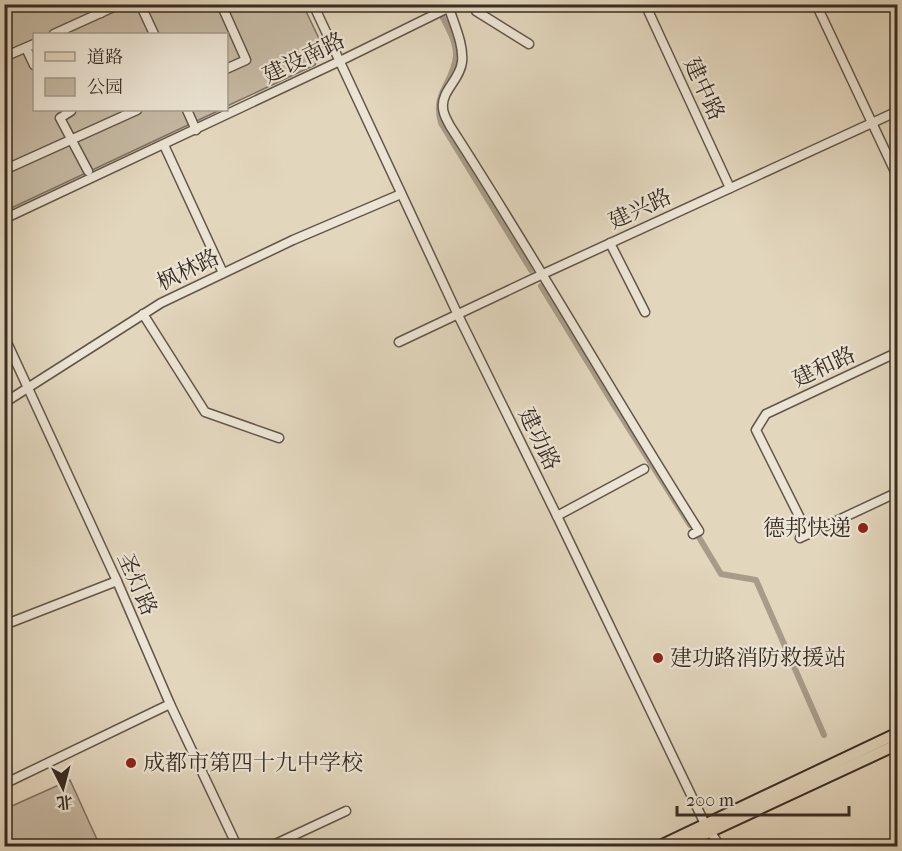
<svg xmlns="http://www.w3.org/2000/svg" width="902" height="851" font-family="'IM FELL French Canon','Noto Serif SC',serif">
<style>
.green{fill:#c5b9a3;stroke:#7e7263;stroke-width:1.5}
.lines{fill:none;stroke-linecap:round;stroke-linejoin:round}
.canal{stroke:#a89c89;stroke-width:6}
.minor-casing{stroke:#62564a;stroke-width:11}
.major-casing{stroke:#372c23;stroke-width:14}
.minor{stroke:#ece4d4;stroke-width:8}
.major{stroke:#e2d6bd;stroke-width:10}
.poi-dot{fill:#8f2418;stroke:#ece4d4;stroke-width:2}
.labels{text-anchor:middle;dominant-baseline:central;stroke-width:4.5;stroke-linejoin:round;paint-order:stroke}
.street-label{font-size:22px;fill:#372c23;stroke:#ece4d4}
.poi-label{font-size:22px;fill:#372c23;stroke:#ece4d4;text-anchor:start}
</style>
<rect width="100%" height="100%" fill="#e2d6bd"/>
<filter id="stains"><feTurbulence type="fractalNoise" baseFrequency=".00333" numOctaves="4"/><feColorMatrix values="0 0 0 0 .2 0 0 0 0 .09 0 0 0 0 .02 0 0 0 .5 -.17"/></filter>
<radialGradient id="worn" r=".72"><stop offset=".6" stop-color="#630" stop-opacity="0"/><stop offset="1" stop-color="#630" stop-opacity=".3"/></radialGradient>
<g class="green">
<polygon points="4,5 303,5 323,47 315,65 227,106 226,34 34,34 34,110 220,110 5,211"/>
<polygon points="70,780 100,846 8,846 5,839 5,809"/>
</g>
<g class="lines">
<g class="canal">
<path d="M436 4C443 20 457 39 456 56 454 83 432 92 441 123L531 270"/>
<polyline points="541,286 612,402 690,525"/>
<polyline points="697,534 721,574 756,580 824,735"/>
</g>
<g class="minor-casing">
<g id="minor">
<polyline points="97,4 101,13"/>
<polyline points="140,4 154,34"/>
<polyline points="221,4 246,60 226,69"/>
<polyline points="313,4 458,315 557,516 705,824 720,846"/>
<polyline points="473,4 476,11 529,44"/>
<polyline points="645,4 730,188"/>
<polyline points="816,4 898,178"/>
<path d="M449 8C454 24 464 45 462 62 460 80 441 91 443 108 443 114 447 120 450 126 536 259 614 397 699 531L693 534"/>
<polyline points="54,34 120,4"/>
<polyline points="26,48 34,65"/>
<polyline points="4,57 34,44"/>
<polyline points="70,110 71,111 60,118 88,171"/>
<polyline points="187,110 196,130"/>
<polyline points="164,145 223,273"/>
<polyline points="4,170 137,110"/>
<polyline points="4,219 340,61 456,4"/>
<polyline points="610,243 645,312"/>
<polyline points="143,314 205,412 279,438"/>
<polyline points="4,336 117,581 170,704 237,846"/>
<polyline points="399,342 543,274 898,111"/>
<polyline points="4,403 161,303 293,240 401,194"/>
<polyline points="557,516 644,469"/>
<polyline points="808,534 756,430 766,414 898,352"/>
<polyline points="800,538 898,492"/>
<polyline points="4,625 117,581"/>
<polyline points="4,784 170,704"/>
<polyline points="271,846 346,811"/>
</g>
</g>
<g class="major-casing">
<g id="major">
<polyline points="660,846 898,733"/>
<polyline points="679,846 898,744"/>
</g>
</g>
<use href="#minor" class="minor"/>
<use href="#major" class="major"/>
</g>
<g class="poi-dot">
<circle cx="863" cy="528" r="6"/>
<circle cx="658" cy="658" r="6"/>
<circle cx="131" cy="763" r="6"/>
</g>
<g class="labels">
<g class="street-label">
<text transform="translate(304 58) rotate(-26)">建设南路</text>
<text transform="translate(704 89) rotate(65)">建中路</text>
<text transform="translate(640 209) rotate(-25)">建兴路</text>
<text transform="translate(188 270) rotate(-26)">枫林路</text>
<text transform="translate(824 367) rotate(-25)">建和路</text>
<text transform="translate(539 439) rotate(64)">建功路</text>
<text transform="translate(137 584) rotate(66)">圣灯路</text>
</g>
<g class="poi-label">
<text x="851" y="528" text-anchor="end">德邦快递</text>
<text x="670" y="658">建功路消防救援站</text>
<text x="143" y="763">成都市第四十九中学校</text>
</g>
</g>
<rect width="902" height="851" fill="none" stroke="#e2d6bd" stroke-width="24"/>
<rect x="6" y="6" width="890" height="839" fill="none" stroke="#372c23" stroke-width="3"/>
<rect x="12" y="12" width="878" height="827" fill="none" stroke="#372c23" stroke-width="1.5"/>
<rect x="33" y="33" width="195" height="78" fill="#ece4d4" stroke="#a49a8d" stroke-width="1.5"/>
<rect x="45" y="52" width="30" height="9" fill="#e2d6bd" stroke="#a49a8d" stroke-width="1.5"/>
<text x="87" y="63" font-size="18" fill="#372c23">道路</text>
<rect x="45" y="78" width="30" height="18" fill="#c5b9a3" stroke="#a49a8d" stroke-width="1.5"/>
<text x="87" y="93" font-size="18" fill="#372c23">公园</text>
<g transform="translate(63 788) rotate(174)" stroke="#ece4d4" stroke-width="4.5" paint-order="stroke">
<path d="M0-4.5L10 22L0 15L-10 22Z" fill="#372c23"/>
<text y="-9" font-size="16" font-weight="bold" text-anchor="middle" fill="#372c23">北</text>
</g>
<path d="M677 806v9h172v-9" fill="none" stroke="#372c23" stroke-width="3"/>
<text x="686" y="806" font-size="18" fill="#372c23" stroke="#ece4d4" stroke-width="4.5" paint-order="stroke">200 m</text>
<rect width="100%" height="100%" filter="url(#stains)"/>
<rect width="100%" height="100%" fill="url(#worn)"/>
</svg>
